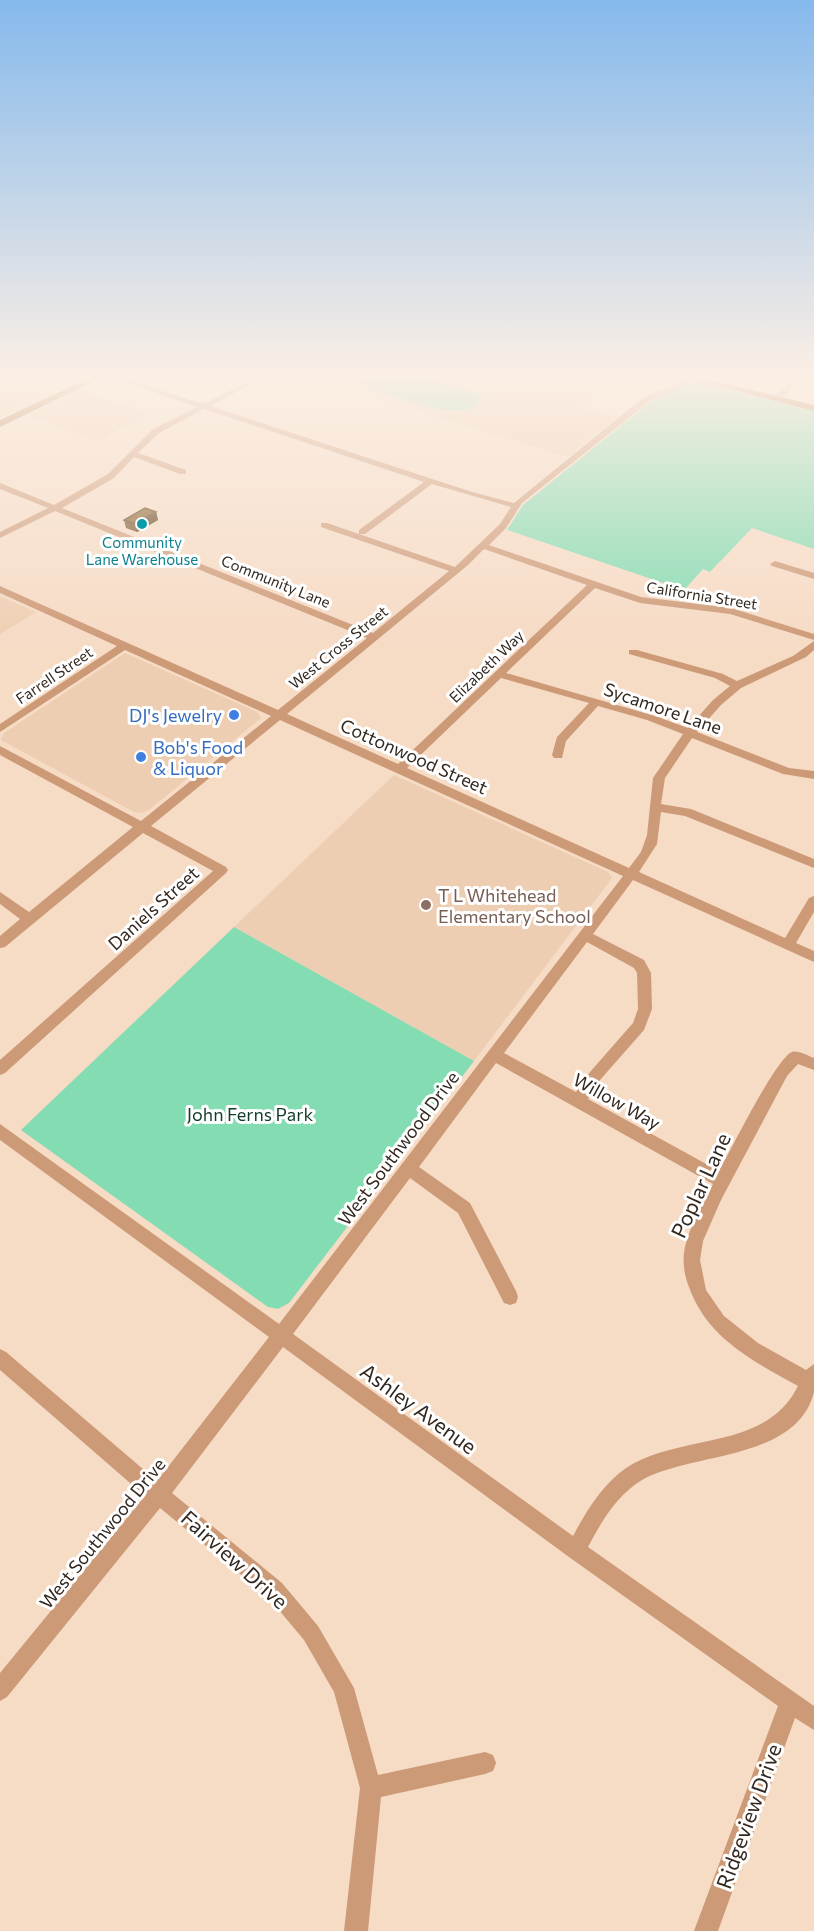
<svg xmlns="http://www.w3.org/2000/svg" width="814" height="1931" font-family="Commissioner,sans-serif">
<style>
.built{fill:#eeceb2}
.green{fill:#83dcb2}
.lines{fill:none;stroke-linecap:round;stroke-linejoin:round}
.minor{fill:#cd9a77;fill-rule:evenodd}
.major{fill:#a96127;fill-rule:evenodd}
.wall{fill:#714f1e}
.shaded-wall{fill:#5c4018}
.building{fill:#835c23;stroke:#5c4018;stroke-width:1.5}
.culture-dot{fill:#0f9aa8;stroke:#fff;stroke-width:2}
.shop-dot{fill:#3f7fe0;stroke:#fff;stroke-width:2}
.education-dot{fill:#8d6e63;stroke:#fff;stroke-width:2}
.labels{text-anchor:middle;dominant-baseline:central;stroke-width:6;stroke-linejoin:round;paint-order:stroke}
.far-culture-label{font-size:15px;fill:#0d838f;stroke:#fff}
.far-street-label{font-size:15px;fill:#32281f;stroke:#fff}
.street-label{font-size:18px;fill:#32281f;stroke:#fff}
.shop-label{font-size:18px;fill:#366cbe;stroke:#fff;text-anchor:end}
.education-label{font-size:18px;fill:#785e54;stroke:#fff;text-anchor:start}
.park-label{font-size:18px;fill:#123c2a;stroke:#fff}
.near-street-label{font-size:21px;fill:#32281f;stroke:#fff}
</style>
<rect width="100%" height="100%" fill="#f6dbc5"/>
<g class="built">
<polygon points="0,377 88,377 0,418"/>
<polygon points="322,377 621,377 582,407 618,417 568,457 316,380"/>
<polygon points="81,389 149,413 97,441 27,415"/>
<polygon points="0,596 36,612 0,634"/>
<polygon points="125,653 257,712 261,718 149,810 142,813 134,812 1,740 4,733"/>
<polygon points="394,775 608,872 612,878 474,1061 234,927"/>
</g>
<g class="green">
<path d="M361 377H422L474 392 480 396 481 402C462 425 394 395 368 388L361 382Z"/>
<polygon points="693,382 701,382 814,411 814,549 752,528 710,572 703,569 684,590 507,530 523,505 653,400"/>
<polygon points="234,927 474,1061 289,1303 278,1309 268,1307 21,1130"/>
</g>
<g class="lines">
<g class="minor">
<path d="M110 377H119L203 404 257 377H265L210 406 472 492 514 503 644 397 680 382 688 377H695L686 386 650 401 522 503 506 528 489 545 641 597 731 608 814 634V640L730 614 640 603 595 588 506 673 655 716 688 728 713 700 730 686 715 678 629 654V650H637L723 674 737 681 793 656 814 641V650L806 657 741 688 721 705 697 732 789 768 814 771V779L783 774 692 738 665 778 661 804 691 809 814 859V868L685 816 661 812 657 844 639 872 785 938 809 898 814 896V912L796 943 814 951V962L633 880 593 934 644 960 651 973 652 1009 644 1030 600 1080 588 1099 719 1171C730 1152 776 1058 792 1052 798 1050 808 1056 814 1058V1070L798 1064 787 1076 721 1200 703 1241 700 1260 706 1290 724 1316 758 1343 806 1370 814 1364C814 1373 814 1383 814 1392 797 1461 692 1452 642 1480 617 1495 601 1522 588 1547L814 1706V1730L795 1718 718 1931H694L778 1706 569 1557 283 1347 172 1493 282 1583 318 1626 354 1688 378 1775 485 1752 493 1755 496 1763 493 1771 485 1774 381 1797 368 1931H344L360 1788 334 1692 304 1640 268 1597 160 1508 7 1697 0 1701V1673L145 1496 0 1370V1349L6 1352 157 1481 269 1337 0 1140V1124L279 1324 623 876 280 720 151 826 226 867 228 870 226 873 5 1073 0 1075V1060L213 871 143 833 5 947 0 948V936L20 919 0 904V892L29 912 133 827 0 755V746L141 821 271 716 125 650 0 732V724L117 646 0 593V586L278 710 367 638 55 511 0 538V532L48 508 0 489V483L54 505 108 474 153 429 197 407ZM204 409 424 482 359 530V534H365L432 484 511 507 500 524 455 567 327 523H321V527L449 571 373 633 62 508 114 478 134 457 180 474H186V470L138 453 159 433ZM484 549 587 585 398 764 287 714 468 565ZM501 678 589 703 557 737 552 755 554 758H562L566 741 598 706 647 720 683 734 653 778 647 835 641 852 629 868 407 768ZM587 942 634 968 637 973 638 1009 633 1023 590 1072 576 1092 504 1053ZM496 1063 713 1184C703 1204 690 1225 685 1247 682 1260 684 1275 689 1287 707 1338 753 1361 798 1386 765 1452 682 1432 626 1468 602 1485 587 1510 573 1536L293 1334 410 1178 458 1213 504 1303 510 1305 516 1303 518 1297 516 1291 470 1203 419 1167Z"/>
<polygon points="795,377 803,377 779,401 773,401 773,397"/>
<polygon points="775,561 814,573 814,579 772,566 770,564"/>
</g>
<g class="major">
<polygon points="91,377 103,377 0,427 0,420"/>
<polygon points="683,377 698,377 814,405 814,411"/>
</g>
</g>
<polygon class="wall" points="156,512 158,520 137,532 126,528 124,520"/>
<polygon class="shaded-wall" points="156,512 158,520 137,532 135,524"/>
<polygon class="building" points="145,508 156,512 135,524 124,520"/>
<linearGradient id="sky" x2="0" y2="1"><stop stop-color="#85b9ec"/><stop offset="0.58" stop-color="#fbefe5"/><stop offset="1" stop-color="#fbefe5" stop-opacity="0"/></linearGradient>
<rect width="814" height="647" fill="url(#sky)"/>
<circle class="culture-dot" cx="142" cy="524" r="6"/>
<g class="shop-dot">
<circle cx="234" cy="715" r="6"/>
<circle cx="141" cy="757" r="6"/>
</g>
<circle class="education-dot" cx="426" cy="905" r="6"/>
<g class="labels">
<g class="far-culture-label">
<text x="142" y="542">Community<tspan x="142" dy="17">Lane Warehouse</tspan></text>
</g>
<g class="far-street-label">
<text transform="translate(276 581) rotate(22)">Community Lane</text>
<text transform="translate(702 595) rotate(9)">California Street</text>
<text transform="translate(338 647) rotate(-39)">West Cross Street</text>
<text transform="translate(486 666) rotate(-44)">Elizabeth Way</text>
<text transform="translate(54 675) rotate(-34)">Farrell Street</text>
</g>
<g class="street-label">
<text transform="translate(663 708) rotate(19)">Sycamore Lane</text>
<text transform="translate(414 756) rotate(24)">Cottonwood Street</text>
<text transform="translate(153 908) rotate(-42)">Daniels Street</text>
<text transform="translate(617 1101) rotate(29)">Willow Way</text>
<text transform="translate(398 1148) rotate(-53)">West Southwood Drive</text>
<text transform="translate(102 1533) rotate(-51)">West Southwood Drive</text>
</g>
<g class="shop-label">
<text x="222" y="715">DJ's Jewelry</text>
<text x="153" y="747" text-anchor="start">Bob's Food<tspan x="153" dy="21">&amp; Liquor</tspan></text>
</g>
<g class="education-label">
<text x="438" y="895">T L Whitehead<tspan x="438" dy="21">Elementary School</tspan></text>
</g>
<g class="park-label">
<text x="250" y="1114">John Ferns Park</text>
</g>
<g class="near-street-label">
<text transform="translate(700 1185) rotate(-65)">Poplar Lane</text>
<text transform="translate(419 1408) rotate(36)">Ashley Avenue</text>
<text transform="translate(235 1559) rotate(42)">Fairview Drive</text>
<text transform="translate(748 1816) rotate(-70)">Ridgeview Drive</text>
</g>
</g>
</svg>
